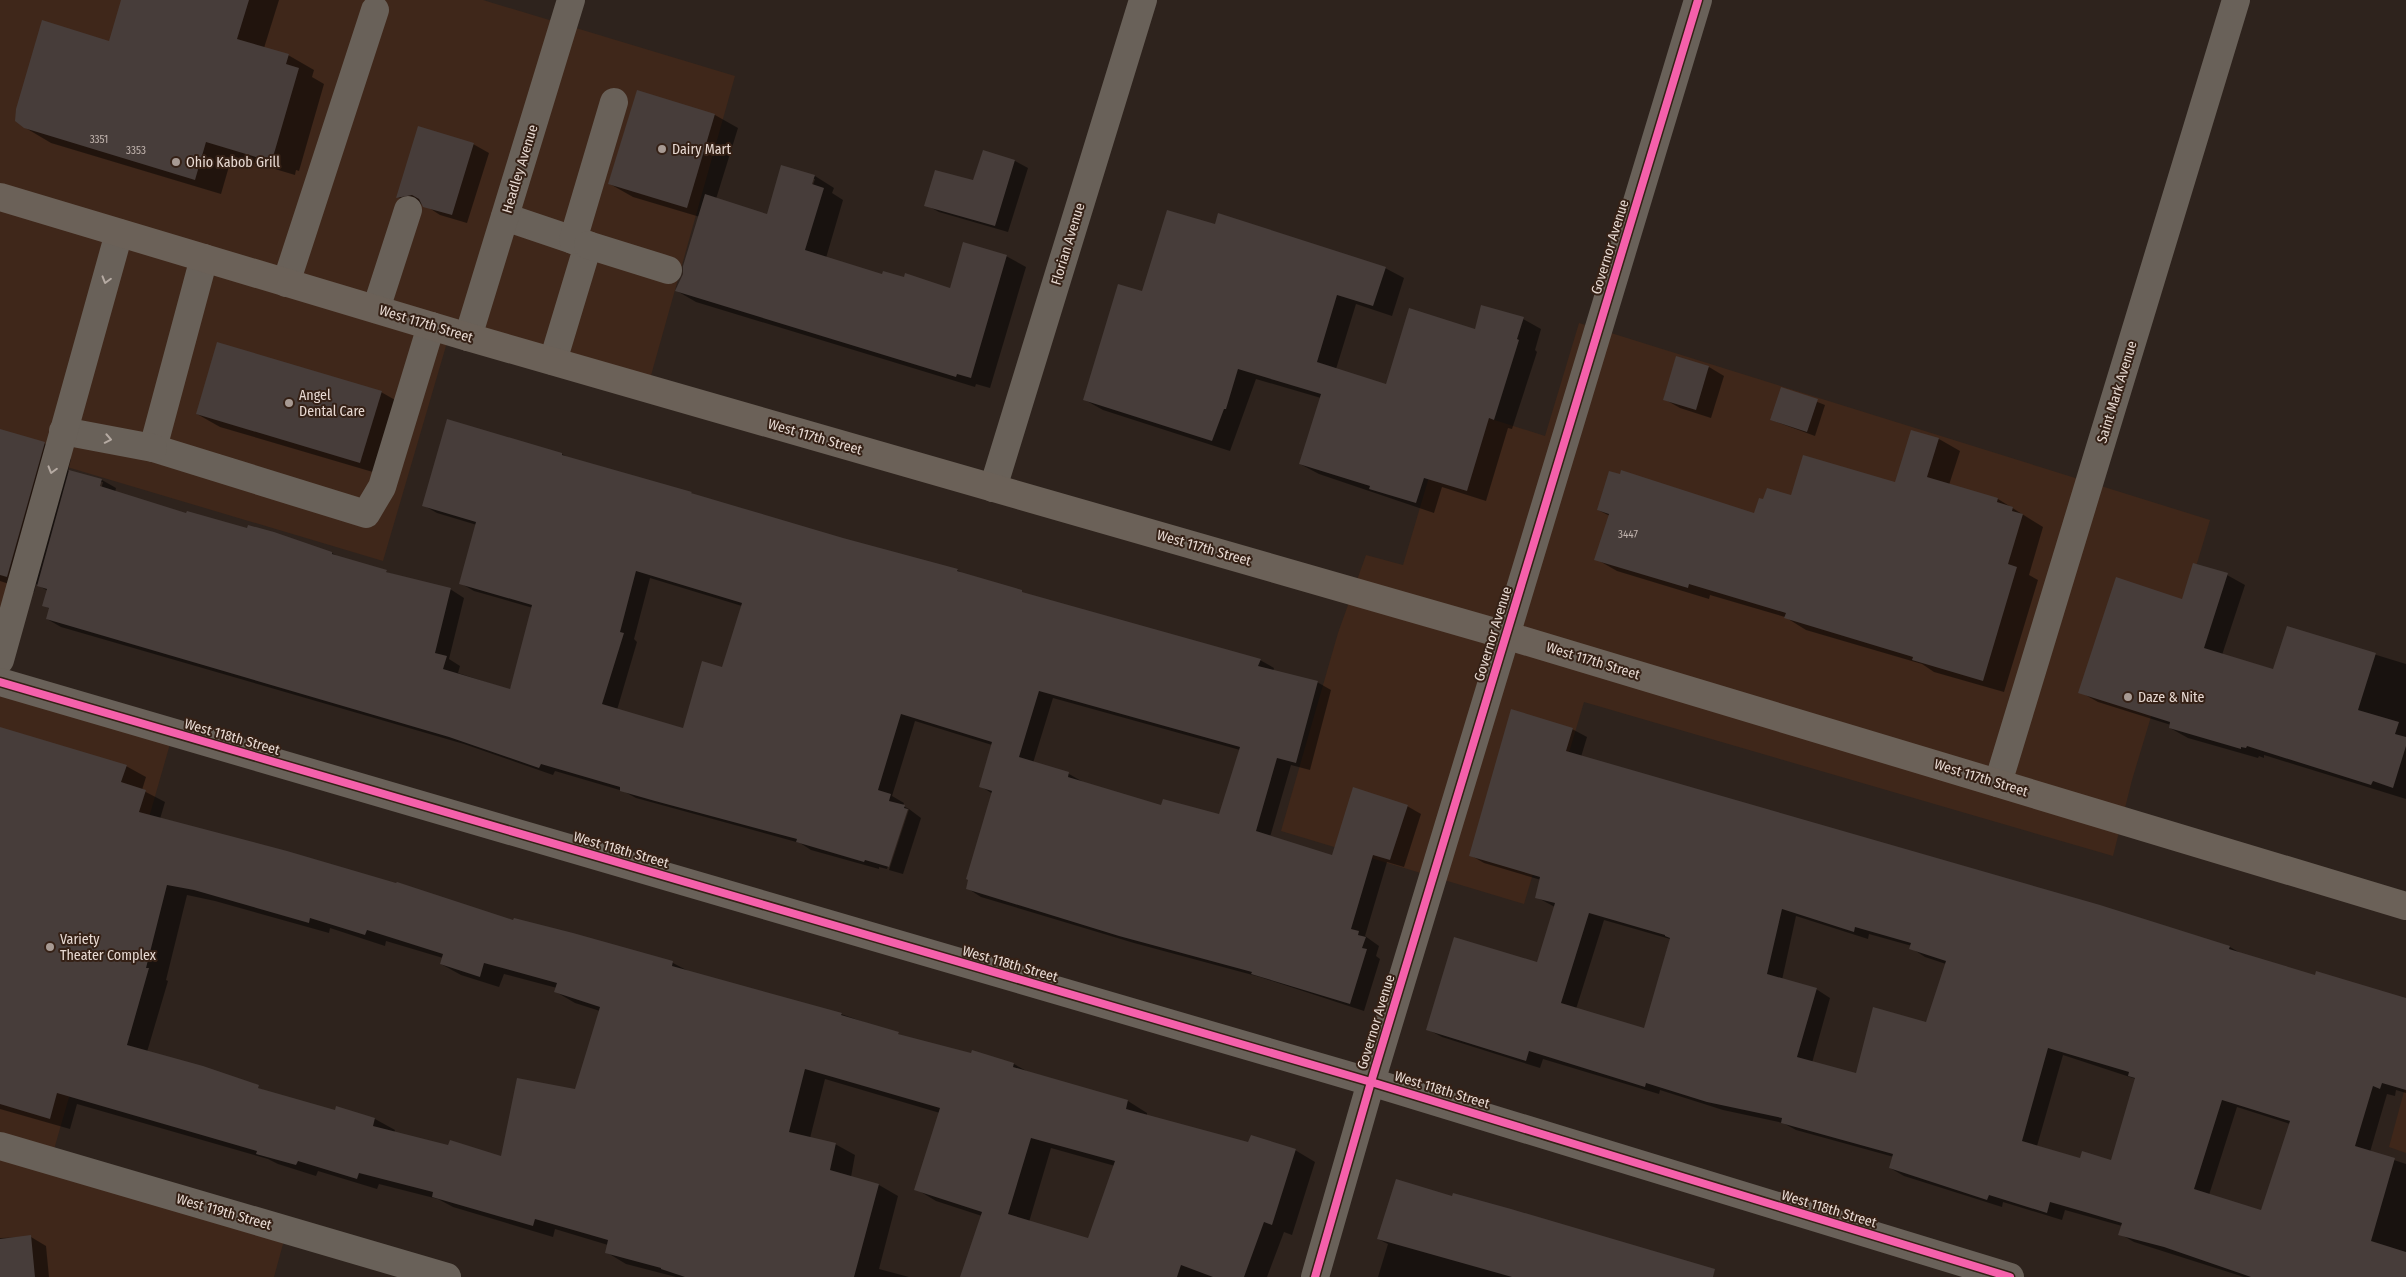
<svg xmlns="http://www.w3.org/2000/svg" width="2406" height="1277" font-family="'Fira Sans Condensed',sans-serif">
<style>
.built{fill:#3f271a}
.shadow{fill:#0007;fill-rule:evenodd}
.building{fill:#473d3a;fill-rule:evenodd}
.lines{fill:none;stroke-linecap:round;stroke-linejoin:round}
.minor{stroke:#696159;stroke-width:28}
.major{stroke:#6b6158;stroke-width:28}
.cycleway-casing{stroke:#352116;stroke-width:11}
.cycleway{stroke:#f560ab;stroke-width:8}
.oneway{stroke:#b5aaa2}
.poi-dot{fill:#a79a93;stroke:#352116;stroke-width:2}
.labels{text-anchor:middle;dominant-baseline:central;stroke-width:4;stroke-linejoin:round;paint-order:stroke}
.number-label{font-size:11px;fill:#c0b3ad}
.poi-label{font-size:14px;fill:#e8dad3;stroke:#352116;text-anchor:start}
.street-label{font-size:14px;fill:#e8dad3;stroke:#352116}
</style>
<rect width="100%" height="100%" fill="#2e231d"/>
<g class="built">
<polygon points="0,0 483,0 735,76 650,379 453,322 383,561 57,464 5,673 176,723 53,1153 289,1222 274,1277 0,1277"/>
<polygon points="1579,323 2210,520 2132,780 2113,856 1584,702 1524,904 1281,831 1338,633 1366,555 1403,565 1450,406 1545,436"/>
<polygon points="2406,1084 2406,1153 2389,1147"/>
</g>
<g class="shadow">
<polygon points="123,0 279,0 264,48 288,55 314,70 312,77 324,84 299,171 296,170 295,175 232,156 221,194 51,143 24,127 110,42"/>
<path d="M638 92 715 115 738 128 716 199 768 215 815 176 834 188 832 193 843 200 826 258 883 275 951 289 1006 256 1026 267 990 388 976 384 975 387 696 302 677 291 684 274 700 217 633 197 610 184ZM812 179H815L811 190Z"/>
<polygon points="473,144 489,153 467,223 440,215 423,204 413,206 398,197"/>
<polygon points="983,151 1015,161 1028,168 1008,232 939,212 926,205 974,182"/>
<polygon points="1215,226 1385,268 1404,278 1392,316 1356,304 1336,369 1387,386 1475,330 1523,319 1541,329 1535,350 1537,352 1512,429 1508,428 1486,501 1442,487 1434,513 1319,474 1300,464 1321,398 1256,379 1230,451 1103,410 1085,400 1143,292"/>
<polygon points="1709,367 1724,376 1711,418 1680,408 1664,399"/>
<polygon points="1782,388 1825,405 1815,436 1771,420"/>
<polygon points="381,392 404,405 383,475 220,427 197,414"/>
<path d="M0 430 44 443 71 459 68 471 102 480 116 488 115 492 187 514 332 553 340 558 392 574 450 589 464 598 449 659 460 666 458 673 510 690 533 608 474 591 460 583 477 525 437 513 423 505 562 454 570 459 691 493 698 497 843 539 957 570 965 575 1028 595 1260 660 1274 668 1273 671 1317 682 1331 690 1310 770 1291 765 1270 837 1332 857 1407 806 1421 814 1404 867 1387 862 1365 936 1379 946 1376 956 1380 959 1364 1011 1260 977 1134 943 981 897 967 888 993 794 980 786 992 745 915 721 892 796 904 803 903 806 909 809H906L887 869 879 867V869L811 850 800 843 636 798 623 791 555 771 553 775 464 744 61 627 47 619 50 609 43 605 48 591 36 584 34 592 0 581ZM100 482H103L100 493ZM650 578 742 606 723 668 684 729 617 710 637 642 634 639ZM1053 698 1240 750 1220 816 1162 807 1083 782 1069 774 1033 763Z"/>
<polygon points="1912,431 1939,439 1960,451 1949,485 1998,499 2043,527 2029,575 2038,580 2004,692 1934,672 1922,664 1806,630 1785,617 1710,595 1709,599 1617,571 1596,559 1610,516 1598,510 1755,514 1764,500 1896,484"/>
<polygon points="2227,575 2245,585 2222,655 2274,671 2288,628 2406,664 2406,799 2264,755 2264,758 2259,756 2258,758 2188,738 2170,728 2171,725 2098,702 2080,692 2183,601"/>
<path d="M0 729 126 766 146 777 142 790 165 802 160 819 514 922 573 934 673 963 690 972 841 1014 906 1037 972 1055 973 1052 1014 1064 1030 1073 1128 1101 1147 1113V1116L1249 1143 1295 1150 1315 1162 1292 1235 1284 1232 1267 1277H962L982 1216 936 1201 916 1189 940 1113 825 1079 810 1138 835 1144 855 1155 851 1177 879 1185 898 1196 879 1269 909 1277H676L626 1264 606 1252 608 1245 555 1229 553 1237 453 1207 438 1199 379 1184 377 1189 318 1171 316 1176 278 1164 268 1159 77 1104 70 1129 0 1109ZM187 895 215 901 329 933 330 928 385 946 386 941 443 958 441 964 461 975 499 987 504 974 557 988 556 992 575 1003 600 1011 576 1091 502 1157 449 1147 394 1133 395 1130 375 1119 337 1108 336 1112 266 1091 202 1068 147 1052 168 981 166 980ZM1051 1148 1115 1166 1089 1240 1029 1222Z"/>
<path d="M1572 729 1587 737 1581 757 2230 947 2242 954 2316 977 2406 999V1093L2396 1090 2395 1096 2387 1094 2370 1152 2406 1164V1277H2244L2134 1242 2120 1234 2122 1226 2065 1210 2062 1220 2003 1202 2002 1207 1904 1176 1890 1168 1894 1157 1796 1130 1783 1123 1723 1110 1660 1090 1659 1094 1543 1059 1540 1068 1442 1037 1427 1029 1538 964 1555 907 1536 897 1541 880 1484 863 1470 855ZM1796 916 1868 939 1869 934 1912 946 1911 948 1925 957 1946 964 1927 1024 1857 1075 1812 1063 1830 998 1816 989 1782 980ZM1604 920 1670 939 1645 1029 1576 1009ZM2063 1055 2136 1079 2112 1161 2081 1160 2037 1146ZM2237 1107 2290 1124 2262 1212 2209 1195Z"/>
<polygon points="909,809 921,818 903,874 889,870"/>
<polygon points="31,1237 46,1246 49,1277 0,1277 0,1238"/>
<polygon points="1378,1239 1692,1277 1378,1277 1388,1244"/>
</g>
<g class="building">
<polygon points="121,0 249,0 237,39 289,54 286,64 299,68 273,157 270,157 269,161 206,142 195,180 24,128 15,121 16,109 42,20 109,41"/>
<polygon points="637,90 715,114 687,208 608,184"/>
<polygon points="418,126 474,143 452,215 423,207 419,199 412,195 396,198"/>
<polygon points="983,150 1015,160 995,226 924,206 935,170 973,180"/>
<polygon points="781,165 815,175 812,184 824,188 805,250 882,274 883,271 904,277 905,273 950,288 963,242 1007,255 971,378 957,374 956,377 675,291 683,274 683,266 705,194 767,214"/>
<polygon points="1167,210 1215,224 1218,213 1386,267 1373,306 1337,295 1317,362 1386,384 1409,308 1475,329 1481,305 1524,317 1517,339 1519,340 1494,420 1489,418 1467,491 1424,478 1416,503 1369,489 1370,486 1299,464 1321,394 1238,369 1226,409 1224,409 1212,441 1083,400 1118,284 1142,291"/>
<polygon points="217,342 382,391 360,463 196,414"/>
<polygon points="1676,356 1709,366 1696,410 1663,400"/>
<polygon points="1781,387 1818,399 1807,432 1770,420"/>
<path d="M447 419 562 453V455L692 492 691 493 843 538 958 569 957 571 1022 590V592L1261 659 1258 666 1318 681 1296 763 1277 758 1256 831 1332 855 1353 787 1408 805 1390 860 1373 855 1351 929 1359 931 1358 935 1366 937 1362 948 1367 949 1350 1004 1251 974 1252 972 1119 936 966 889 968 880 966 879 992 791 979 787 992 742 901 714 878 790 891 794 889 801 905 805 904 808 908 809 889 867 865 860 864 862 796 842 797 839 655 801 620 791V787L541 764 539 768 449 737 46 619 49 608 42 606 47 589 37 586 69 470 102 479 100 486 186 513 187 511 247 528 248 525 274 532 332 552V554L387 570 386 572 451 588 435 653 447 656 443 669 510 689 532 605 459 584 476 522 422 506ZM636 571 742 603 722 667 702 661 683 728 602 704 624 633 620 632ZM1039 691 1240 747 1219 814 1163 799 1161 805 1068 777 1069 772 1019 757Z"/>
<polygon points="0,429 45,442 7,577 0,575"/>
<polygon points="1911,430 1939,438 1927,477 1998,498 1997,502 2013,507 2012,511 2023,514 2008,564 2017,567 1983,681 1912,660 1913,657 1784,618 1786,613 1689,584 1688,588 1594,560 1609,514 1597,510 1609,471 1620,474 1621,470 1754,513 1759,498 1763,499 1767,488 1791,495 1803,455 1895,482"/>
<polygon points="2193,563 2228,573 2204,648 2273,669 2287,626 2376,653 2358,710 2399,722 2395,734 2406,737 2406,746 2393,788 2373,781 2371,785 2247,746 2246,748 2241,747 2241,749 2169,728 2170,722 2078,693 2116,577 2182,599"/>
<path d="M1511 709 1573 728 1566 751 2100 905 2230 946 2229 949 2315 975 2316 971 2406 998V1090L2382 1083 2380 1089 2373 1086 2355 1146 2395 1158 2371 1241 2406 1252V1277H2251L2164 1247 2118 1235 2122 1223 2085 1212 2050 1202 2047 1213 1989 1195 1987 1200 1889 1168 1893 1154 1781 1123 1782 1118 1707 1102 1646 1083 1645 1087 1529 1051 1526 1061 1426 1030 1454 937 1537 962 1555 903 1535 898 1540 877 1469 856ZM1782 909 1854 932 1855 927 1911 943 1909 949 1946 961 1926 1022 1873 1007 1856 1073 1797 1057 1817 988 1767 974ZM1589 913 1665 935V936L1670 938 1644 1028 1561 1003ZM2048 1048 2129 1072 2128 1076 2135 1078 2111 1160 2082 1151 2080 1158 2022 1141ZM2222 1100 2290 1121 2261 1210 2194 1189Z"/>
<path d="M0 727 127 765 121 782 146 790 139 812 287 851 396 883 397 882 513 920 514 918 573 933 673 961 672 966 842 1013 841 1015 899 1032 898 1034 971 1053 972 1050 1014 1063 1013 1067 1128 1100 1126 1109 1248 1142 1251 1135 1296 1149 1272 1225 1264 1222 1244 1277H1213L1181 1265 1177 1277H960L982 1212 914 1190 940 1108 805 1069 789 1132 836 1143 830 1170 879 1184 854 1277H685L661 1269V1268L605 1253 608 1240 535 1219 533 1226 432 1197 433 1192 359 1173 357 1179 298 1161 296 1165 256 1154 257 1151 57 1093 50 1119 0 1104ZM167 885 194 890 309 923 310 918 365 935 367 930 443 954 440 964 480 977 484 963 557 983 554 992 600 1007 575 1089 517 1078 501 1156 450 1140 448 1145 373 1126 375 1118 336 1106 335 1110 258 1088 259 1085 203 1066 127 1045 149 968H146ZM1031 1138 1115 1161 1088 1238 1008 1214Z"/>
<polygon points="1396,1179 1452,1196 1453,1193 1511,1209 1715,1269 1713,1277 1512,1277 1377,1239"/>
<polygon points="31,1235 35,1277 0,1277 0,1239"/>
</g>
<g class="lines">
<g class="minor">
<polyline points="505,217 588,245 553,361"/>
<polyline points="573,240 614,102"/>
<polyline points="588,245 668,270"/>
<polyline points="204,258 153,448 366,514 382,487 431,326"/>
<polyline points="286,283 375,10"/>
<polyline points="376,309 408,210"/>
<polyline points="468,337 571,0"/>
<polyline points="63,431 153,448"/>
<polyline points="993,488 1143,0"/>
<polyline points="0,660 119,233"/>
<polyline points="0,682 1371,1082 2010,1277"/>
<polyline points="1998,783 2236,0"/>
<polyline points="0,1146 447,1277"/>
<polyline points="1315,1277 1371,1082 1698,0"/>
</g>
<polyline class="major" points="0,197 468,337 1505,635 2406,906"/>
<g class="cycleway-casing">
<g id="cycleway">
<polyline points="0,682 1371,1082 2010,1277"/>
<polyline points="1315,1277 1371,1082 1698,0"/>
</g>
</g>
<use href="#cycleway" class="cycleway"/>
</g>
<defs><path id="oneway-chevron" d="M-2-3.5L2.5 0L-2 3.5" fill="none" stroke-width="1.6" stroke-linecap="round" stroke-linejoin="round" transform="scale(1.25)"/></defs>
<g class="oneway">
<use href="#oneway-chevron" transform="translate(106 280) rotate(106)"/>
<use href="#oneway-chevron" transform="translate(108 439) rotate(11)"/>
<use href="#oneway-chevron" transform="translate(52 470) rotate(106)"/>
</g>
<g class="poi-dot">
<circle cx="662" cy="149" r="5"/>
<circle cx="176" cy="162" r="5"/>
<circle cx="289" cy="403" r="5"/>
<circle cx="2128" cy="697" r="5"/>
<circle cx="50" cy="947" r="5"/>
</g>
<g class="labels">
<g class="number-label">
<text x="99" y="139">3351</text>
<text x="136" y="150">3353</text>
<text x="1628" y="534">3447</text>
</g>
<g class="poi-label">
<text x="672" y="149">Dairy Mart</text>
<text x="186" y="162">Ohio Kabob Grill</text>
<text x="299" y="395">Angel<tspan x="299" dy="16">Dental Care</tspan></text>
<text x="2138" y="697">Daze &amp; Nite</text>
<text x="60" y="939">Variety<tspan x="60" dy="16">Theater Complex</tspan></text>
</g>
<g class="street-label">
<text transform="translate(520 169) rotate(-73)">Headley Avenue</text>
<text transform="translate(1068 244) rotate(-73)">Florian Avenue</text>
<text transform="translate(1610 247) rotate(-73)">Governor Avenue</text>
<text transform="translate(426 324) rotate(17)">West 117th Street</text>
<text transform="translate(2117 392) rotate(-73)">Saint Mark Avenue</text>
<text transform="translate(815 437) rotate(16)">West 117th Street</text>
<text transform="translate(1204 548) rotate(16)">West 117th Street</text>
<text transform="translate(1493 634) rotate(-73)">Governor Avenue</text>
<text transform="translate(1593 661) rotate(17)">West 117th Street</text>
<text transform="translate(232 737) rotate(16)">West 118th Street</text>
<text transform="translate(1981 778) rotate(17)">West 117th Street</text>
<text transform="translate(621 850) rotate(16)">West 118th Street</text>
<text transform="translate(1010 964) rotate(16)">West 118th Street</text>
<text transform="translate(1376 1022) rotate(-73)">Governor Avenue</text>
<text transform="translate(1442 1090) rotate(17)">West 118th Street</text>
<text transform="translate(1829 1209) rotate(17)">West 118th Street</text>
<text transform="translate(224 1212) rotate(16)">West 119th Street</text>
</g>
</g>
</svg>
